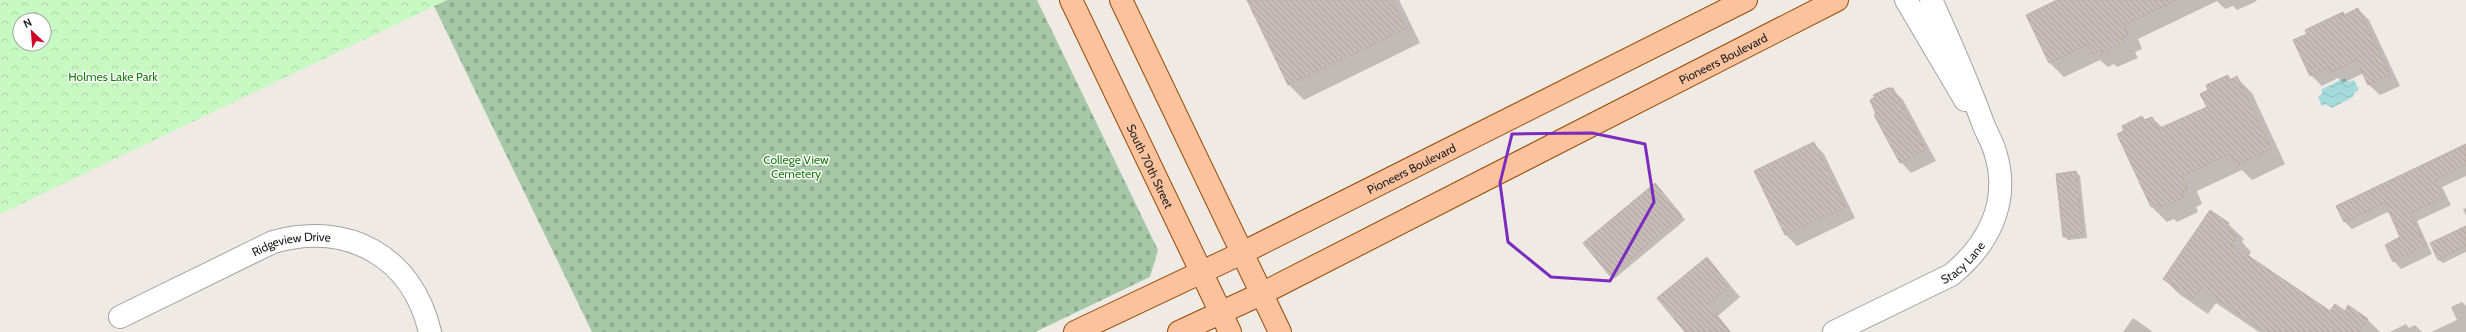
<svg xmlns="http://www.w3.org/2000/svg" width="2466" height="332" font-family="Cabin,sans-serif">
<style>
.cemetery{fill:url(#cemetery-stones)}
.park{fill:url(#park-crowns);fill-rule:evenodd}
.water{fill:url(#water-waves)}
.shadow{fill:#0003}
.building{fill:url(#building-back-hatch);stroke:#c1aea7}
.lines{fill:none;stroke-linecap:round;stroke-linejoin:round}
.minor-casing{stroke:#a3a3a3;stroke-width:24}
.major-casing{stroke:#994a01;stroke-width:24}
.minor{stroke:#fff;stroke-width:22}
.major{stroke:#fbc29e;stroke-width:22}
.marked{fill:none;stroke:#7b2cbf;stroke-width:3;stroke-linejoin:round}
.labels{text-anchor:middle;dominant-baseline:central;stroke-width:3;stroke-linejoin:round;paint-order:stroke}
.street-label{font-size:12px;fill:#1f1f1f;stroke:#fff}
.park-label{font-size:12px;fill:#187e0c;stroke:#fff}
</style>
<defs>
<pattern id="cemetery-stones" width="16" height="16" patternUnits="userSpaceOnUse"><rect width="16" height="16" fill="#a7c8a6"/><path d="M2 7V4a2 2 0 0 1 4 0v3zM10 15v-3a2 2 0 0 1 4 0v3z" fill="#8fab8e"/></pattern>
<pattern id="park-crowns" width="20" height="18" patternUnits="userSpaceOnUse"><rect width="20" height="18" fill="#c8f9c2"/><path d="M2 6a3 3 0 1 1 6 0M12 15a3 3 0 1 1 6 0" fill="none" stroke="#abd5a6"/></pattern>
<pattern id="water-waves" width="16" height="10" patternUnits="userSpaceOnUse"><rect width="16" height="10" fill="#a6dbdd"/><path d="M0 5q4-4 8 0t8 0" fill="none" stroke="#8ebcbd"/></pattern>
<pattern id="building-back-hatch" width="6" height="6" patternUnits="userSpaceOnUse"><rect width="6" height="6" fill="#c7bcb8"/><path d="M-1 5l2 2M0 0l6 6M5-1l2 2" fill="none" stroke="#aaa19e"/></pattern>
</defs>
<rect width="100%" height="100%" fill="#f0eae5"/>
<polygon class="cemetery" points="447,0 1037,0 1158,250 1150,277 1035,332 592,332 434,6"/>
<path class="park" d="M0 0H447L0 214ZM20 20H44V44H20Z"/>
<polygon class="water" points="2345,78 2348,82 2354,80 2359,90 2354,93 2353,97 2332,108 2326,104 2322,106 2318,97 2322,94 2322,89"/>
<g class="shadow">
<polygon points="1248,0 1399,0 1420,43 1304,100 1289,85"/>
<polygon points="2059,0 2256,0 2257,1 2237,10 2233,6 2225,9 2217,1 2138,39 2142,49 2135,52 2138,58 2117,67 2114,64 2108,67 2100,60 2064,77 2050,63 2028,15"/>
<polygon points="2358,9 2369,20 2400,86 2380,95 2369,85 2364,73 2343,83 2338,78 2322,86 2311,75 2308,34 2343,14 2345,16"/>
<polygon points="2228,76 2232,80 2237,78 2252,93 2285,164 2252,180 2242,170 2197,191 2202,204 2196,207 2198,212 2177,222 2174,219 2167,222 2152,207 2118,134 2142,117 2146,121 2152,118 2163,128 2208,108 2209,91"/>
<polygon points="1892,89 1903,100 1936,161 1911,173 1901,162"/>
<polygon points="1813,143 1824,154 1855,218 1797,246 1786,235 1755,171"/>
<polygon points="2466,145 2466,176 2442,187 2451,205 2417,221 2432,254 2401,269 2394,261 2402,238 2390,211 2352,229 2345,222 2337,206"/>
<polygon points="2076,172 2080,176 2087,238 2068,240 2064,236"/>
<polygon points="1659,188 1685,220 1614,279 1611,275"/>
<polygon points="2466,208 2466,216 2463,209"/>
<polygon points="2228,224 2244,239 2242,242 2251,252 2248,257 2331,312 2345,312 2348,307 2368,320 2380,332 2259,332 2216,303 2208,314 2179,294 2164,279"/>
<polygon points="2466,232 2466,252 2443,263 2439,260"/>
<polygon points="1707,258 1740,297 1718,316 1731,332 1686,332"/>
<polygon points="2462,302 2466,306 2466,332 2431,332 2457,320 2451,307"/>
<polygon points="2133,318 2153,332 2123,332"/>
<polygon points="2406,324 2409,328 2415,325 2422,332 2390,332"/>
</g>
<g class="building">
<polygon points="1247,0 1392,0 1406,28 1288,85"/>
<polygon points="2057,0 2176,0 2124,25 2129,35 2122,38 2124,43 2102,54 2100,50 2093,54 2088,44 2049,63 2026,15"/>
<polygon points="2358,8 2390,75 2368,85 2356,60 2331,72 2329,67 2310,76 2293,40 2307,34 2305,30 2343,12 2344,15"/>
<polygon points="2228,75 2230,80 2237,76 2271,149 2236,166 2230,154 2182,176 2188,189 2182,192 2184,197 2161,207 2159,204 2151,207 2117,134 2124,131 2122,126 2142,116 2144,120 2152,117 2158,129 2207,107 2200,94 2208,90 2206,85"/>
<polygon points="1888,88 1893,88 1925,150 1900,163 1874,115 1876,114 1870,100 1875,97 1873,95"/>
<polygon points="1814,142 1845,207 1785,235 1754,171"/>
<polygon points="2466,144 2466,165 2435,180 2444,198 2410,213 2426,246 2393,262 2385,245 2400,237 2385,203 2344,222 2336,206"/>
<polygon points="2076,171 2083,234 2063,237 2056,174"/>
<polygon points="1655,183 1682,216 1610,276 1583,243"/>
<polygon points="2210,210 2229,223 2226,228 2237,236 2231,244 2330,311 2335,304 2345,311 2348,305 2368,319 2359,332 2265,332 2201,288 2193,299 2163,279"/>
<polygon points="2466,226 2466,246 2438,260 2430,243"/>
<polygon points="1707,257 1730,286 1708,304 1730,332 1685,332 1657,298"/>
</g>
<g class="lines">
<g class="minor-casing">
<g id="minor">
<polyline points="1906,0 1965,100"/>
<path id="s1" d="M120 317 273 242C348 221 412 256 430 332"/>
<path id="s2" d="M1834 332 1951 275C1988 245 2010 203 1996 155 1993 142 1985 131 1981 118 1966 78 1949 39 1931 0"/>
</g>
</g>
<g class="major-casing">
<g id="major">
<path id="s3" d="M1071 0 1230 332"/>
<polyline points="1121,0 1280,332"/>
<path id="s4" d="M1075 332 1242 253 1746 0"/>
<path id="s5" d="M1179 332 1261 294 1837 0"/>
</g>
</g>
<use href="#minor" class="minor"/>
<use href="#major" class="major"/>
</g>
<path class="marked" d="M1592 133 1645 144 1654 202 1610 281 1551 277 1508 242 1500 183 1512 134Z"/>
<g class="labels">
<g class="street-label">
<text stroke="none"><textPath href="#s5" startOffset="609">Pioneers Boulevard</textPath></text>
<text stroke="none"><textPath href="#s3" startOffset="184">South 70th Street</textPath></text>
<text stroke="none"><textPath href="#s4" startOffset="374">Pioneers Boulevard</textPath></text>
<text stroke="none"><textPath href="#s1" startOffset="188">Ridgeview Drive</textPath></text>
<text stroke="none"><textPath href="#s2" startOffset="147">Stacy Lane</textPath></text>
</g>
<g class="park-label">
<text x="113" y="76">Holmes Lake Park</text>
<text x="796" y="159">College View<tspan x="796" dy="14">Cemetery</tspan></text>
</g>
</g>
<g transform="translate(32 32) rotate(334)"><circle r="19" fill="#ffffff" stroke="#a5a5a5"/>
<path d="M0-3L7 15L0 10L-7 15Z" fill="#cd0127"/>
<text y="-6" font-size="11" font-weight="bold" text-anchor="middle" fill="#1f1f1f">N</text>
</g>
</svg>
